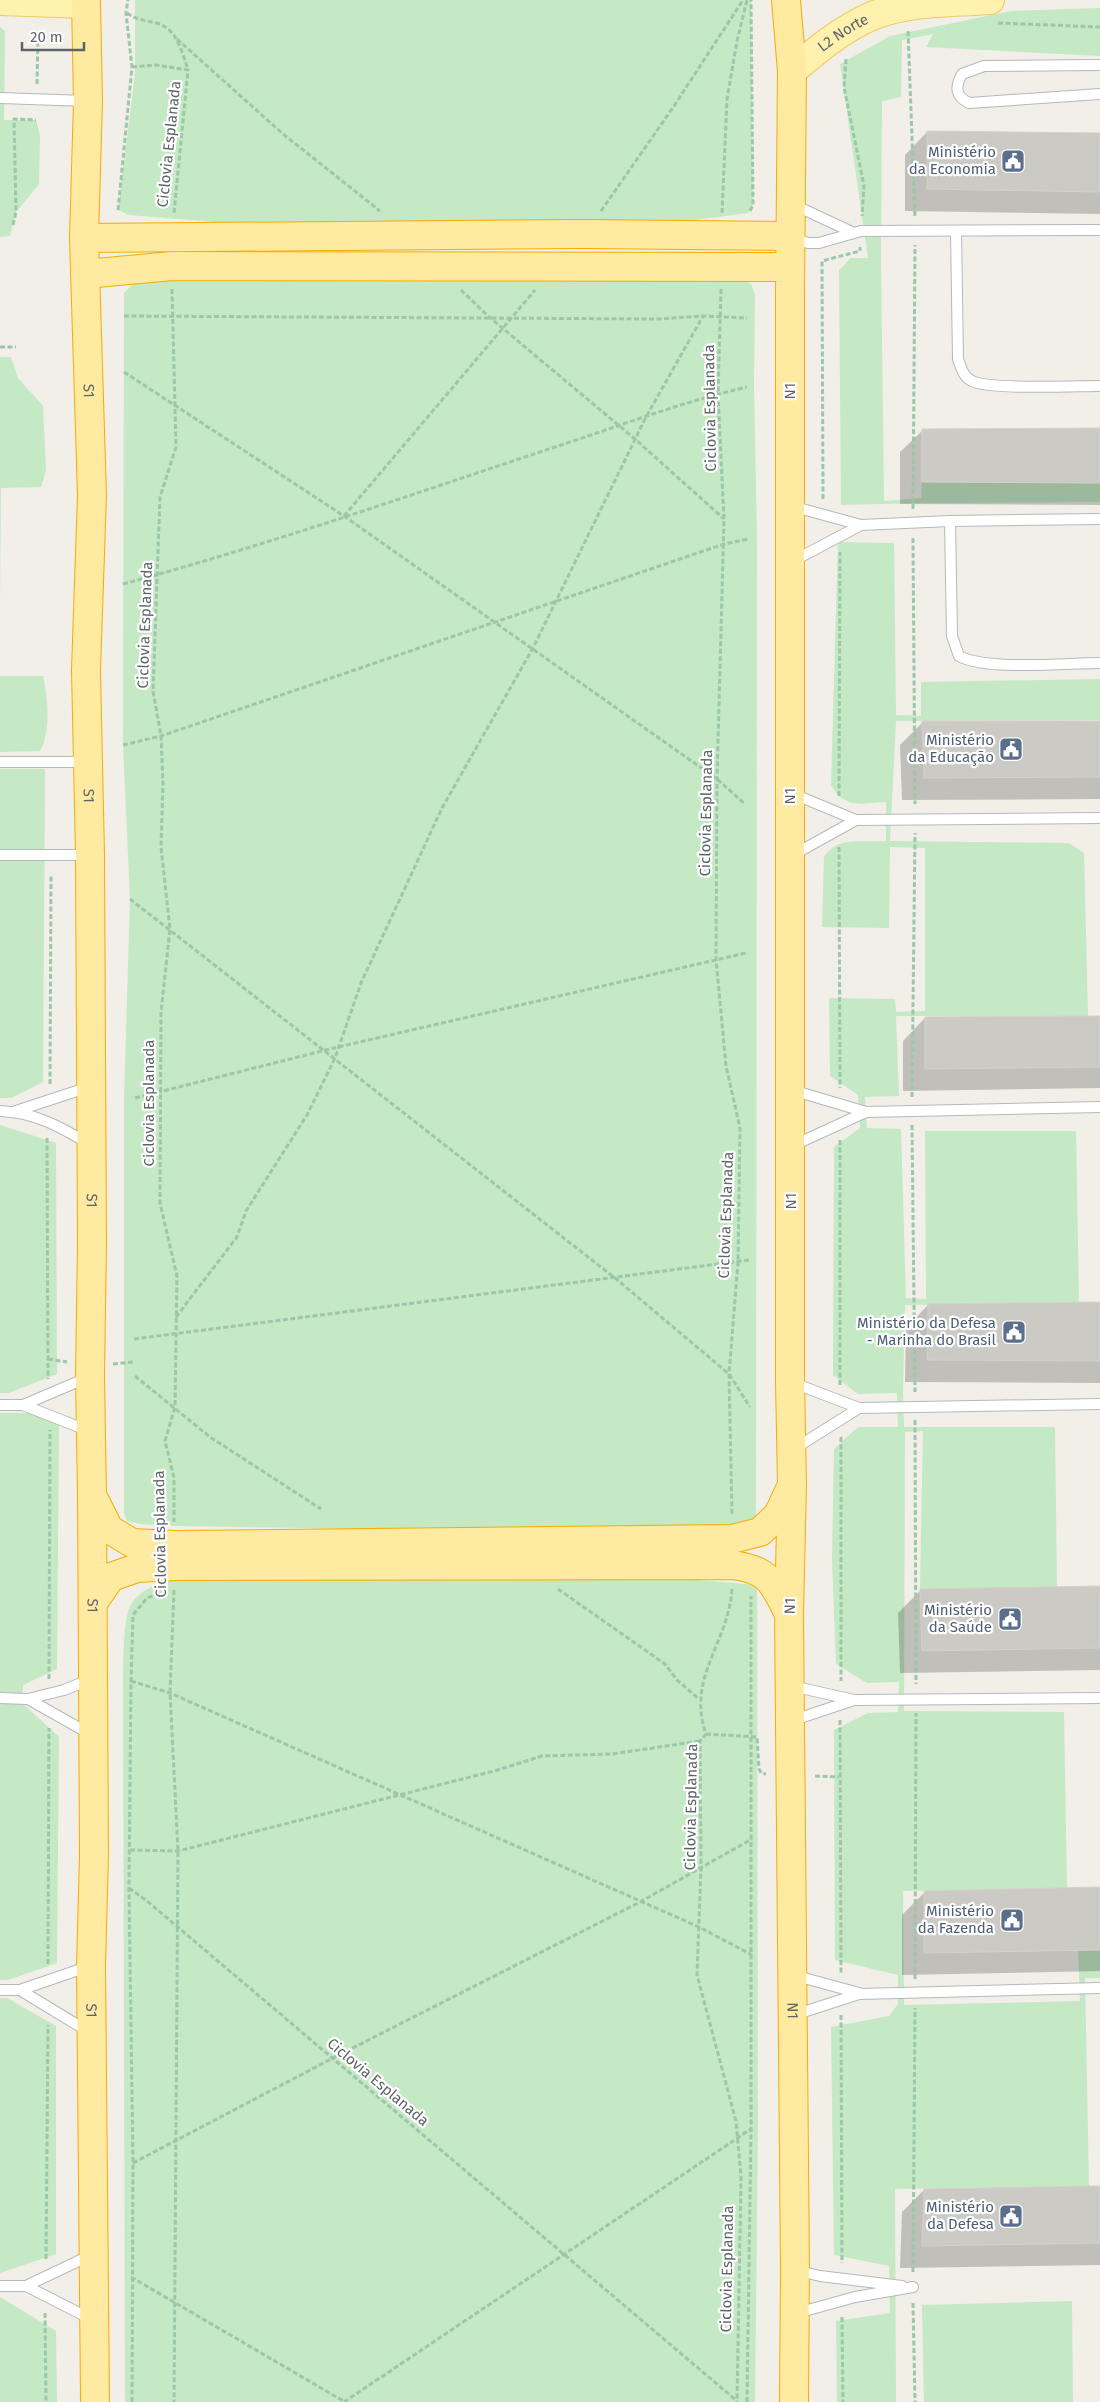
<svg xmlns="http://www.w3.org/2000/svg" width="1100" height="2402" font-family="'Fira Sans',sans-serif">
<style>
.green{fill:#c5e8c5}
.shadow{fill:#0003}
.building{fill:#cccac5;stroke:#d6d1c6}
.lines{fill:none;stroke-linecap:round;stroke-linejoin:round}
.service-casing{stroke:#b5b8bc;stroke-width:12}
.primary-casing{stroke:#f2c960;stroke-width:30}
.trunk-casing{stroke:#f9ab00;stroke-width:30}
.path{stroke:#9cc7a9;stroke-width:3;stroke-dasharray:5 2.5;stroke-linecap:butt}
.service{stroke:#fff;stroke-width:10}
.primary{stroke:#fff2af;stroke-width:28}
.trunk{stroke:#feeaa1;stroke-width:28}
.labels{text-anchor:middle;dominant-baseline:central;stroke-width:4.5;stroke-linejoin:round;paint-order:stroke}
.street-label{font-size:15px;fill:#5f6368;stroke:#fff}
.service-label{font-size:15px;fill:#4e5e75;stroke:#fff;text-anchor:end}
</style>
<rect width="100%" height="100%" fill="#f1efe8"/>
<g class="green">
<polygon points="135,0 751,0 753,205 748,213 672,223 215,222 129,215 118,210 135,74"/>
<polygon points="1100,8 1100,56 926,47 933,34 902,40 901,97 882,101 881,259 884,501 921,498 922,482 1100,483 1100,502 921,503 841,505 839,270 851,258 868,258 840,64 890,36 1011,11"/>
<polygon points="0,27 5,31 4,120 36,120 40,135 39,184 16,212 10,236 0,237"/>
<polygon points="673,274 720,281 744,281 751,284 755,295 754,386 757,539 756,1517 749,1525 662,1533 175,1526 140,1524 127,1521 124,1513 124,1099 130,899 123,745 124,293 133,284 198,276"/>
<polygon points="0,357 11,357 18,378 43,406 46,471 41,487 1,488 0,606"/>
<path d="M838 542 894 543 896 715 921 716V682L1100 679V720L896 721 890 841 1069 843 1084 853 1088 1016H896L899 1096 865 1097 867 1128 901 1129 906 1298 926 1299 925 1131H1076L1079 1303 905 1305 903 1393 904 1427H1055L1057 1587 920 1589 923 1431 905 1432 904 1711 1064 1712 1067 1888 903 1891 904 2005 1080 2001 1078 1950 1100 1949V1978H1085L1089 2186 895 2189 896 2402H837L836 2321 890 2313 889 2266 834 2255 831 2027 889 2016 898 2004V1975L835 1960 834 1730 868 1713 898 1712 899 1682 867 1683 836 1664 832 1560 834 1449 858 1427H898L897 1393 858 1394 833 1375 834 1147 860 1128 858 1095 830 1076 829 998 895 999 896 1012 925 1011V848L890 847 889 928 822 927 824 857C837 835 864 843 886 841V802C861 803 845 810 831 785Z"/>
<path d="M0 676H43C48 698 51 732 40 751L0 752Z"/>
<polygon points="0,769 45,769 43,1082 11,1098 0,1098"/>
<polygon points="0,1125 56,1143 57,1374 9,1393 0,1393"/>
<polygon points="0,1413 43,1413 59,1425 57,1669 23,1685 22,1703 59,1737 57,1963 8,1980 0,1980"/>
<path d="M542 1575 659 1577 745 1584 752 1585 757 1589 758 2126 755 2402H125L123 1676C124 1658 122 1613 134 1600 143 1589 154 1586 167 1581Z"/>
<polygon points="0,1998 7,1998 56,2026 56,2254 0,2273"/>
<polygon points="0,2297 56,2331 57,2402 0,2402"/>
<polygon points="1072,2301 1073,2402 924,2402 922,2305"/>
</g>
<g class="shadow">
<polygon points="927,132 1100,134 1100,214 905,211 905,155"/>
<polygon points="1100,429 1100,505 900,504 900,452 923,430"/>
<polygon points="923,722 1100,722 1100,799 902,800 900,745"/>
<polygon points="1100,1016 1100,1088 903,1091 903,1041 925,1018"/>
<polygon points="1100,1304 1100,1383 905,1382 906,1328 928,1305"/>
<polygon points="1100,1587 1100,1670 900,1673 898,1613 921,1590"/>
<polygon points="1100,1888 1100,1971 902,1975 902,1915 925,1892"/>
<polygon points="1100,2187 1100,2265 900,2268 902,2212 924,2190"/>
</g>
<g class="building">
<polygon points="927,131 1100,133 1100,192 927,189"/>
<polygon points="1100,428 1100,483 922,482 922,429"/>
<polygon points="922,721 1100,721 1100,777 924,778"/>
<polygon points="1088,1016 1100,1016 1100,1067 925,1069 925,1017"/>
<polygon points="1100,1302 1100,1361 927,1360 928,1304"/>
<polygon points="1100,1586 1100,1648 922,1651 920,1589"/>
<polygon points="1100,1887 1100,1950 924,1953 924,1891"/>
<polygon points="1089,2186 1100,2186 1100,2243 922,2246 924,2189"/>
</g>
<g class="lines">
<g class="service-casing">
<g id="service">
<path d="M1100 65 984 66 962 74C955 87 955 96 969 103L1100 94"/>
<polyline points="0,98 87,101"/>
<polyline points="792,204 852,232"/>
<path d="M956 231 958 359C961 367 963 377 972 381 989 390 1076 386 1100 386"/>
<polyline points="791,237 808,243 819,243 861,231 1100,230"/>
<polyline points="791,506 861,525 950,521 1100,519"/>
<path d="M950 521 952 636 959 656C987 671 1066 663 1100 663"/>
<polyline points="793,561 861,525"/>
<polyline points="0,762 87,762"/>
<polyline points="791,793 856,820 1100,818"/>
<polyline points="0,855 89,855"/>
<polyline points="793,855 856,820"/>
<polyline points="792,1090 866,1112 1100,1107"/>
<path d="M0 1111C34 1112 61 1127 89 1144"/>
<polyline points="16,1111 89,1087"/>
<polyline points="792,1146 866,1112"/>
<polyline points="791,1382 859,1408 1100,1404"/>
<polyline points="0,1405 23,1405 89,1431"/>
<polyline points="23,1405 89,1377"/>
<polyline points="794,1449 859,1408"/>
<polyline points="792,1686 854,1700 1100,1698"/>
<polyline points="0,1698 28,1699 64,1690 91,1679"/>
<polyline points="28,1699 90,1734"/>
<polyline points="791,1721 854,1700"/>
<polyline points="793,1975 859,1993"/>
<polyline points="0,1990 20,1990 90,1966"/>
<polyline points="20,1990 89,2032"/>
<polyline points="794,2015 859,1994 1100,1988"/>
<polyline points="795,2270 820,2276 902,2286"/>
<polyline points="0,2286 26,2286 91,2319"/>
<polyline points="26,2286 91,2255"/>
<polyline points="797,2313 855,2297 913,2287"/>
</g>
</g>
<g class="primary-casing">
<g id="primary">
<polyline points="0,1 86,4"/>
<path id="s1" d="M792 71C817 50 842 29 872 16 907 1 952 3 990 0"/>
</g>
</g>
<g class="trunk-casing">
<g id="trunk">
<path id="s2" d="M86 0 88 101 84 238 92 495 86 670 90 855 92 1244 90 1376 92 1496 94 1855 91 1966 95 2402"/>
<path id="s3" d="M786 0 792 71 790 294V1381L792 1485 789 1614 795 2270 794 2402"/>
<polyline points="84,238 583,234 790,236"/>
<polyline points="85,274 172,266 790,267"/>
<polyline points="94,1499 109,1529 132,1543 175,1545 732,1539 760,1532 778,1515 791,1487"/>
<path d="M93 1603 111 1577 137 1568 175 1566 733 1565C770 1570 773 1583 789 1614"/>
</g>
</g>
<g class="path">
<path d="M127 13C137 20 144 20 156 23 177 28 182 52 188 70"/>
<polyline points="998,23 1100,27"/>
<polyline points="908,31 915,217"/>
<polyline points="177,39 283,134 380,211"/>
<polyline points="846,59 844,87 864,186 862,216"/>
<polyline points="132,67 156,65 188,70 174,213"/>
<polyline points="37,84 38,32"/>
<polyline points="118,210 132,67 126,13 128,0"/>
<polyline points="601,211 674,106 743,0"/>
<polyline points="750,211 753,205 751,0"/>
<polyline points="722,213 727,99 737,41 747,0"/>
<polyline points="13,225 16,212 14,119 36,120"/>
<polyline points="172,289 176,447 160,497 153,691 161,736 163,783 161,847 170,929 161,1012 160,1203 177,1276 175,1407 165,1441 174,1478 174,1522"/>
<polyline points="721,289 718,394 724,520 717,779 716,959 726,1066 740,1128 738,1262 729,1374 732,1515"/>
<polyline points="461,290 488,316 635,439 724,519"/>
<polyline points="124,316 659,319 703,316 747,318"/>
<polyline points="0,347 16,347"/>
<polyline points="124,372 344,516 717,779 745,804"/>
<polyline points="823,499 822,261 860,251 860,247"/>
<polyline points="913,509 915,245"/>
<polyline points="344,516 535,290"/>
<polyline points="913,538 915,804"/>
<path d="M123 584C268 545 410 495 552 448 617 427 681 402 747 387"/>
<polyline points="123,745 161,736 724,544 748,539"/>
<polyline points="839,796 840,552"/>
<polyline points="839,847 840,1088"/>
<polyline points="130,899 615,1278 729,1374 750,1407"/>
<polyline points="50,1084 51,876"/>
<polyline points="912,1097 915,833"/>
<polyline points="135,1098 338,1047 746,953"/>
<polyline points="912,1125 915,1392"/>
<polyline points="47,1138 48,1379"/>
<polyline points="840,1140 840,1386"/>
<polyline points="176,1317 237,1237 246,1211 307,1115 335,1058 361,983 442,808 533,648 646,417 703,316"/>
<polyline points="134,1339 749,1260"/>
<polyline points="48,1359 67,1362"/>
<polyline points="113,1364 134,1362"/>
<polyline points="135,1376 210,1437 321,1509"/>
<polyline points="915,1420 916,1684"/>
<polyline points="841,1437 841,1681"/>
<polyline points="558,1589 665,1664 677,1680 699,1699"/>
<path d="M732 1589C729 1642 686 1678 706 1734L700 1741 701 1867 697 1975 736 2121 741 2177 737 2402"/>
<polyline points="174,1590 170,1693 178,1851 174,2402"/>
<polyline points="49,1679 50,1430"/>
<polyline points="131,1681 170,1693 699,1927 752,1955"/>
<polyline points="840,1720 841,1973"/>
<polyline points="706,1734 757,1737 759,1769 761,1773 766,1774"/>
<polyline points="815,1776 839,1777"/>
<polyline points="130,1850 178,1851 494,1771 542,1756 612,1754 700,1741"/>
<polyline points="129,1888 147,1901 737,2401"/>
<polyline points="48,1964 49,1728"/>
<polyline points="915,1979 916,1713"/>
<polyline points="841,2015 842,2263"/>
<polyline points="133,2163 333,2058 640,1902 752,1839"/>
<polyline points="46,2259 48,2025"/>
<polyline points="913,2272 915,2008"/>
<polyline points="131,2277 345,2402"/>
<polyline points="913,2303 915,2402"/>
<polyline points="45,2313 46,2402"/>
<polyline points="842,2317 843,2402"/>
<polyline points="132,2402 133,2163 129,1888 131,1681 133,1615 147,1598 161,1593"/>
<polyline points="344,2402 751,2129"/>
<polyline points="747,2402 751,2129 751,1596"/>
</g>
<use href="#service" class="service"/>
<use href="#primary" class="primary"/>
<use href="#trunk" class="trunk"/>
</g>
<defs>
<g id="civic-square" transform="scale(1.25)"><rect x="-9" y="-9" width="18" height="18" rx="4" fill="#5c6f8a" stroke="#fff"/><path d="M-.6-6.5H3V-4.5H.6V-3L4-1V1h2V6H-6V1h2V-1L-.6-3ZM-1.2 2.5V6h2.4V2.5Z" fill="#fff"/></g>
</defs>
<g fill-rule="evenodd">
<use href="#civic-square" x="1013" y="161"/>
<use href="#civic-square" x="1011" y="749"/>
<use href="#civic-square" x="1014" y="1332"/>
<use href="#civic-square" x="1010" y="1619"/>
<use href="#civic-square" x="1012" y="1920"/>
<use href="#civic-square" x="1011" y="2216"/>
</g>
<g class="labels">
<g class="street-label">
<text stroke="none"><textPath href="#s1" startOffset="64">L2 Norte</textPath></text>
<text transform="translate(169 144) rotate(-84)">Ciclovia Esplanada</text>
<text stroke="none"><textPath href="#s2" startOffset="391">S1</textPath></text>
<text transform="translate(790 391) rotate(-90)">N1</text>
<text transform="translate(710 408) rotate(-91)">Ciclovia Esplanada</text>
<text transform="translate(145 625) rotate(-88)">Ciclovia Esplanada</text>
<text stroke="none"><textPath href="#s2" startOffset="796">S1</textPath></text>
<text transform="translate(790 796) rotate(-90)">N1</text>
<text transform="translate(706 813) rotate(-89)">Ciclovia Esplanada</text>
<text transform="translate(149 1103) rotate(-90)">Ciclovia Esplanada</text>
<text stroke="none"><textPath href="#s2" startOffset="1201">S1</textPath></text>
<text transform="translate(791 1201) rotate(-90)">N1</text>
<text transform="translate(726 1215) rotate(-88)">Ciclovia Esplanada</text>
<text transform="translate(160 1534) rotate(-91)">Ciclovia Esplanada</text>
<text stroke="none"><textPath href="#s2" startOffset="1606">S1</textPath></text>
<text transform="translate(790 1606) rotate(-89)">N1</text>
<text transform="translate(691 1807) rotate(-89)">Ciclovia Esplanada</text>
<text stroke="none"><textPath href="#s2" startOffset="2011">S1</textPath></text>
<text stroke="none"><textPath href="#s3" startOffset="2011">N1</textPath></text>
<text transform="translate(378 2082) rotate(40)">Ciclovia Esplanada</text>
<text transform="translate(727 2269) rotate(-89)">Ciclovia Esplanada</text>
</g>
<g class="service-label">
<text x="996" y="152">Ministério<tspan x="996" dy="17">da Economia</tspan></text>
<text x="994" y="740">Ministério<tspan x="994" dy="17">da Educação</tspan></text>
<text x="996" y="1323">Ministério da Defesa<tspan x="996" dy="17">- Marinha do Brasil</tspan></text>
<text x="992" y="1610">Ministério<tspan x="992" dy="17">da Saúde</tspan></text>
<text x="994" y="1911">Ministério<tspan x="994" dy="17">da Fazenda</tspan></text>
<text x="994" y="2207">Ministério<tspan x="994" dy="17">da Defesa</tspan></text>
</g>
</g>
<path d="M22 42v8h62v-8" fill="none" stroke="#5f6368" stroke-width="2.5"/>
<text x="30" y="42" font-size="15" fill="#5f6368" stroke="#ffffff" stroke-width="4" paint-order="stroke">20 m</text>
</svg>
